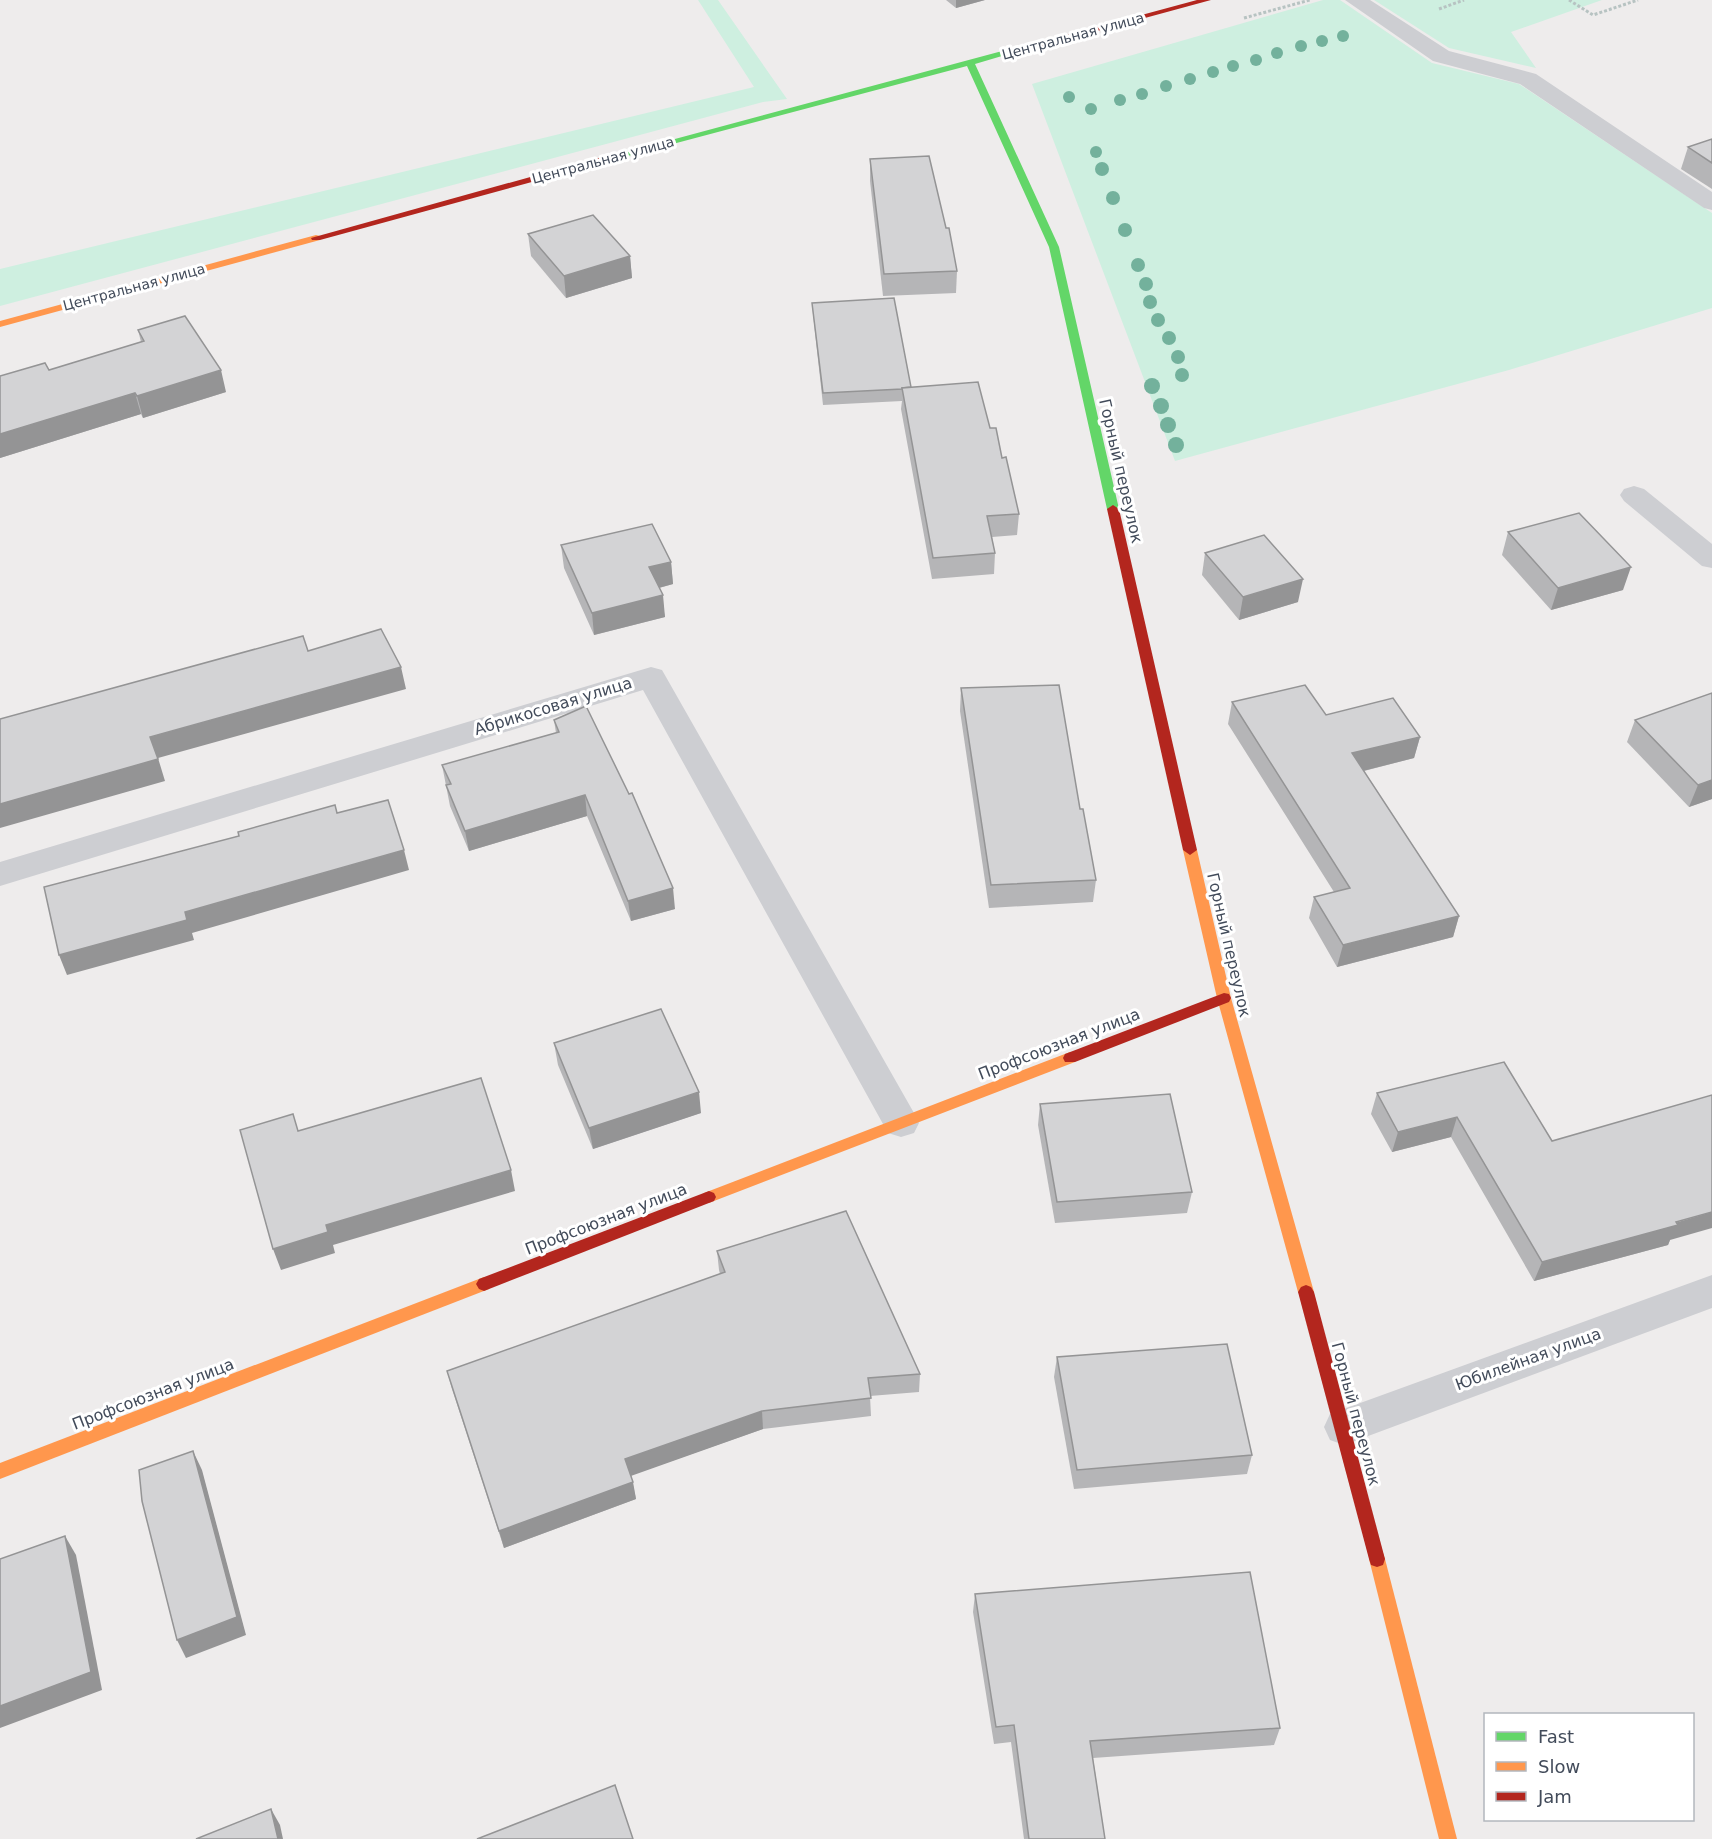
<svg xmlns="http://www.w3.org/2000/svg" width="1712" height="1839" font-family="'DejaVu Sans',sans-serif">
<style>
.green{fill:#ceefe0}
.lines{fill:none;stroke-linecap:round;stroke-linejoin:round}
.path{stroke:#b7c3c2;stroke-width:3;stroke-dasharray:3 2;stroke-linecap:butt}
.lane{fill:#cdced2;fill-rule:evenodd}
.street{fill:#cdced2;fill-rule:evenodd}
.fast{fill:#63d668;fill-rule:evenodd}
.slow{fill:#ff974d;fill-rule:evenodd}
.jam{fill:#b3261e;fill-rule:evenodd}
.tree{fill:#73b19c}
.wall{fill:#b5b5b7}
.shaded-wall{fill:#949495}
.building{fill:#d3d3d5;stroke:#949495;stroke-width:1.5}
.labels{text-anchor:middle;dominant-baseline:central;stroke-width:6;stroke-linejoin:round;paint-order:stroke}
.far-street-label{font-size:14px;fill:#424b5a;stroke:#fff}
.street-label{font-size:16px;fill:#424b5a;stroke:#fff}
</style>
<rect width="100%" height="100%" fill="#eeecec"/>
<g class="green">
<polygon points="698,0 718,0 787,99 763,102 0,306 0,269 754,87"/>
<polygon points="1323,0 1340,0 1432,63 1519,84 1712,213 1712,308 1509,370 1175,461 1032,84"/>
<polygon points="1374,0 1602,0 1511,32 1536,68 1449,48"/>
</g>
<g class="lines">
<g class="path">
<polyline points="1569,0 1593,15 1638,0"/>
<polyline points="1439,9 1464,0"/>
<polyline points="1244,18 1310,0"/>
</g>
<g class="lane">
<polygon points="1345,0 1370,0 1449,51 1536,74 1712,192 1712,210 1704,208 1520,84 1433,61"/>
<polygon points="1634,486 1644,489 1712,544 1712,568 1702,566 1624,501 1620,495 1624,489"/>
</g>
<g class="street">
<polygon points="651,667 662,670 666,677 914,1113 919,1123 914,1133 901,1137 888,1133 643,690 0,886 0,862"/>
<polygon points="1712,1275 1712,1308 1344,1445 1330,1440 1324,1427 1330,1414"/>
</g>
<polygon class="fast" points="1039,41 1046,43 975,64 1059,247 1119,509 1113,513 1107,509 1049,247 967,66 605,162 597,160"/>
<g class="slow">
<polygon points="316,235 320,236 320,240 0,327 0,321"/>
<polygon points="1190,845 1197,850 1231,998 1314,1292 1311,1297 1306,1299 1301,1297 1298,1292 1217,998 1183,850"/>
<polygon points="1070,1052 1075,1054 1077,1058 1075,1062 714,1201 709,1203 704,1201 702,1197 704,1193"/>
<polygon points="484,1277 489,1279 492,1284 489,1289 0,1479 0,1463"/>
<polygon points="1377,1551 1383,1553 1385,1559 1457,1839 1439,1839 1369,1559 1371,1553"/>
</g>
<g class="jam">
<polygon points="1197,0 1211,0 1042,46 1038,43"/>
<polygon points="602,157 607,160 605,162 320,240 312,240 311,238"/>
<polygon points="1113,505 1119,509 1197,850 1190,855 1183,850 1107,509"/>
<polygon points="1224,993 1229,994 1231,998 1229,1002 1075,1062 1065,1062 1063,1058 1065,1054"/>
<polygon points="709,1191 714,1193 716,1197 714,1201 484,1291 479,1289 476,1284 479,1279"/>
<polygon points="1306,1285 1311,1287 1314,1292 1385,1559 1383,1565 1377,1567 1371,1565 1369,1559 1298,1292 1301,1287"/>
</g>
</g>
<g class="tree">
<circle cx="1343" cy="36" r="6"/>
<circle cx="1322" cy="41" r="6"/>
<circle cx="1301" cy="46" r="6"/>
<circle cx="1277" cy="53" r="6"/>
<circle cx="1256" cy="60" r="6"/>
<circle cx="1233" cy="66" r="6"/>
<circle cx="1213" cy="72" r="6"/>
<circle cx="1190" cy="79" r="6"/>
<circle cx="1166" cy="86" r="6"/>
<circle cx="1142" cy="94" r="6"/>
<circle cx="1069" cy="97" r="6"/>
<circle cx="1120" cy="100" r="6"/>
<circle cx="1091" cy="109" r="6"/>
<circle cx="1096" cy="152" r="6"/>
<circle cx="1102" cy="169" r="7"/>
<circle cx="1113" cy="198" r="7"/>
<circle cx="1125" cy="230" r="7"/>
<circle cx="1138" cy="265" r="7"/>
<circle cx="1146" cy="284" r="7"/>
<circle cx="1150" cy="302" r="7"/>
<circle cx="1158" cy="320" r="7"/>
<circle cx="1169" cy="338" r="7"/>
<circle cx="1178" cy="357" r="7"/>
<circle cx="1182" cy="375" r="7"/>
<circle cx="1152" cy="386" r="8"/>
<circle cx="1161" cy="406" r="8"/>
<circle cx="1168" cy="425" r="8"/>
<circle cx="1176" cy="445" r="8"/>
</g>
<g class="wall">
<polygon points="946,0 985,0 956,8"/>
<polygon points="1712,139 1712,189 1681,169 1688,147"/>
<polygon points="870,159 957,271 956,293 883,296 870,181"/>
<polygon points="528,234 630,256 632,278 566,298 531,256"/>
<polygon points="812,303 911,387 990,428 1002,458 1019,514 1017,535 992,537 995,553 994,574 932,579 901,409 902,401 823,405 813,314"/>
<polygon points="138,330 226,392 143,418 141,414 0,458 0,376 49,370 141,342"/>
<polygon points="1508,532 1623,590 1551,610 1502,555"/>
<polygon points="561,545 671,562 673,584 659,588 665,617 594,635 564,568"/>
<polygon points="1205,553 1298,602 1239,620 1202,575"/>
<polygon points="961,688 1080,809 1096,880 1093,902 989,908 960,711"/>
<polygon points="1712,693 1712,799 1689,807 1627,742 1635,720"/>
<polygon points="1232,702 1326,715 1420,737 1414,758 1364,771 1459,916 1453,937 1337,967 1309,918 1314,897 1334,892 1228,724"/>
<polygon points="554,720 675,909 631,921 587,816 469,851 450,806 442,765 556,733"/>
<polygon points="554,1043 701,1113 593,1149 558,1065"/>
<polygon points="1377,1093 1552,1141 1670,1240 1668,1245 1534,1281 1451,1137 1392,1152 1371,1114"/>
<polygon points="1040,1104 1192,1192 1187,1213 1055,1223 1038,1125"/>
<polygon points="717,1251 920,1374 919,1392 870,1396 871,1416 763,1429 631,1475 636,1499 504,1548 452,1389 447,1371 720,1274 719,1270"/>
<polygon points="1057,1357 1252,1455 1247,1474 1074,1489 1054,1377"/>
<polygon points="975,1594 1280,1728 1274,1745 1093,1758 1105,1839 1024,1839 1011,1742 994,1744 973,1612"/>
</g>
<g class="shaded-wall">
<polygon points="956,0 985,0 956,8"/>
<polygon points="630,256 632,278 566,298 564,276"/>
<polygon points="221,370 226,392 143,418 137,396"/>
<polygon points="135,393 141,414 0,458 0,434"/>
<polygon points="671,562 673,584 651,590 649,567"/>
<polygon points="1631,567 1623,590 1551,610 1558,588"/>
<polygon points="1303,579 1298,602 1239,620 1243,597"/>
<polygon points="663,595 665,617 594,635 592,613"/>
<polygon points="401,667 406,689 158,758 165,781 0,828 0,804 150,737"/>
<polygon points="1420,737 1414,758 1347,775 1352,753"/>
<polygon points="1712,780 1712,799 1689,807 1698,785"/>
<polygon points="585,795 587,816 469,851 465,831"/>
<polygon points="404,850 409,870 192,933 194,940 67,975 59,955 185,912"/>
<polygon points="673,888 675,909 631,921 628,901"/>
<polygon points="1459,916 1453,937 1337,967 1343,945"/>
<polygon points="699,1092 701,1113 593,1149 589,1128"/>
<polygon points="1457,1117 1451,1137 1392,1152 1398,1132"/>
<polygon points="511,1170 515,1191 333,1245 335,1253 281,1270 273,1249 326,1225"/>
<polygon points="1712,1212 1712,1228 1670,1240 1668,1245 1534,1281 1542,1262"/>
<polygon points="762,1411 763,1429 628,1477 625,1459"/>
<polygon points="193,1451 202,1470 246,1635 186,1658 177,1640"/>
<polygon points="633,1482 636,1499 504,1548 499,1531"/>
<polygon points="65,1536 76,1555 102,1690 0,1728 0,1706"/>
<polygon points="271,1809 280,1825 283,1839 278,1839"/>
</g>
<g class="building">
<polygon points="1712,139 1712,163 1688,147"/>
<polygon points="929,156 946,228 949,228 957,271 884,274 870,159"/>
<polygon points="593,215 630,256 564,276 528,234"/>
<polygon points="894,298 911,387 902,388 902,389 823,393 812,303"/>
<polygon points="185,316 221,370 137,396 135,393 0,434 0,376 45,363 49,370 144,341 138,330"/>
<polygon points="978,382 990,428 996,428 1002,458 1006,457 1019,514 987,516 995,553 933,558 902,388"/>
<polygon points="1579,513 1631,567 1558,588 1508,532"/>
<polygon points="652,524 671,562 649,567 663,595 592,613 561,545"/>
<polygon points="1264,535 1303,579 1243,597 1205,553"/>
<polygon points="381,629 401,667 150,737 158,759 0,804 0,719 303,636 308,651"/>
<polygon points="1059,685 1080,809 1083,809 1096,880 991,885 961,688"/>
<polygon points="1305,685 1326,715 1393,698 1420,737 1352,753 1459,916 1343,945 1314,897 1350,888 1232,702"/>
<polygon points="1712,693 1712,780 1698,785 1635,720"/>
<polygon points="586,706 629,794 632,793 673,888 628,901 585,795 465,831 446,785 451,784 442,765 559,732 554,720"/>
<polygon points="388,800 404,850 185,912 187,920 59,955 44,887 239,836 238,832 335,805 337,813"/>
<polygon points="661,1009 699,1092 589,1128 554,1043"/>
<polygon points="1504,1062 1552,1141 1712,1095 1712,1212 1676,1222 1678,1225 1542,1262 1457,1117 1398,1132 1377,1093"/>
<polygon points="481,1078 511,1170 326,1225 328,1232 273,1249 240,1130 293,1114 298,1131"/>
<polygon points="1170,1094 1192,1192 1057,1202 1040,1104"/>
<polygon points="846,1211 920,1374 868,1378 871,1398 762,1411 625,1459 633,1482 499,1531 447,1371 725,1272 717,1251"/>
<polygon points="1227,1344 1252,1455 1077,1470 1057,1357"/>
<polygon points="193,1451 237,1617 177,1640 142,1501 139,1470"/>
<polygon points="65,1536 91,1672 0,1706 0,1559"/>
<polygon points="1250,1572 1280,1728 1090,1741 1105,1839 1029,1839 1014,1725 996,1727 975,1594"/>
<polygon points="615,1785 633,1839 477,1839"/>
<polygon points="271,1809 278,1839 196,1839"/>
</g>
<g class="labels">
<g class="far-street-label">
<text transform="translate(1073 36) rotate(-15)">Центральная улица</text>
<text transform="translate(603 160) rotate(-15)">Центральная улица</text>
<text transform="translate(134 287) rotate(-15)">Центральная улица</text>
</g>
<g class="street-label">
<text transform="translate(1121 471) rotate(77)">Горный переулок</text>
<text transform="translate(553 706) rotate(-17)">Абрикосовая улица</text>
<text transform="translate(1229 945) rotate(77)">Горный переулок</text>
<text transform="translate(1059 1044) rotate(-21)">Профсоюзная улица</text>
<text transform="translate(606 1219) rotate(-21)">Профсоюзная улица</text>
<text transform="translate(1528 1359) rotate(-20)">Юбилейная улица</text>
<text transform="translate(153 1394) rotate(-21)">Профсоюзная улица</text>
<text transform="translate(1356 1414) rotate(75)">Горный переулок</text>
</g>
</g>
<rect x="1484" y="1713" width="210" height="108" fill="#ffffff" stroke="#b3b7bd" stroke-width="1.5"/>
<rect x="1496" y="1732" width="30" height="9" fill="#63d668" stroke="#b3b7bd" stroke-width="1.5"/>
<text x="1538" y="1743" font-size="18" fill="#424b5a">Fast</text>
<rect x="1496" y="1762" width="30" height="9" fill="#ff974d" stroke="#b3b7bd" stroke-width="1.5"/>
<text x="1538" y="1773" font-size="18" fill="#424b5a">Slow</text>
<rect x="1496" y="1792" width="30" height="9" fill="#b3261e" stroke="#b3b7bd" stroke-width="1.5"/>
<text x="1538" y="1803" font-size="18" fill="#424b5a">Jam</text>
</svg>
